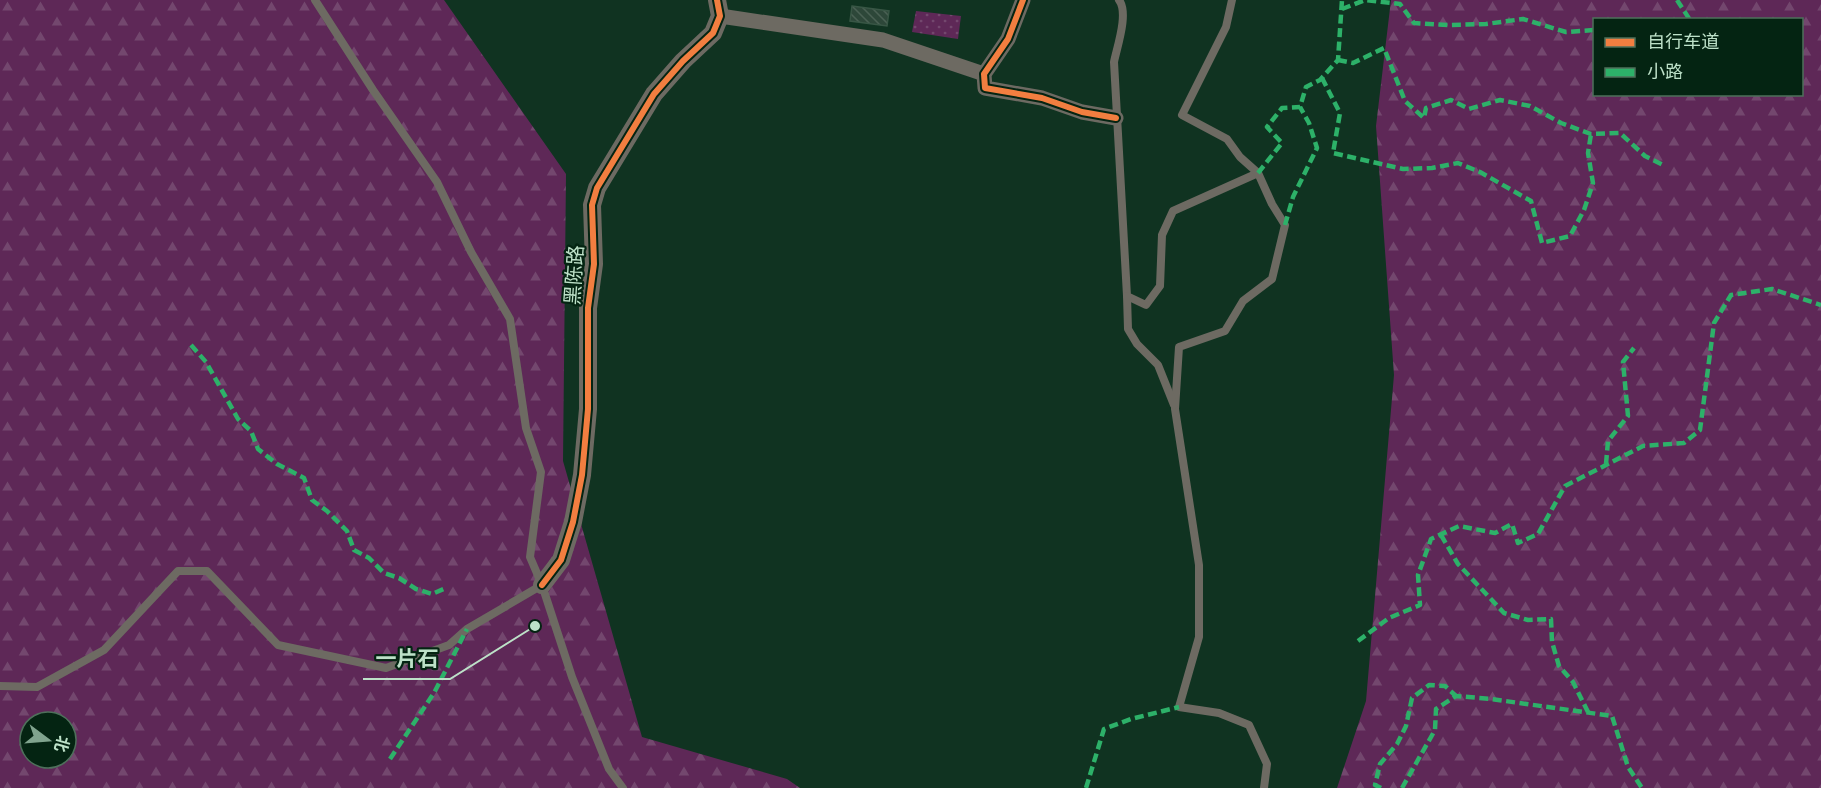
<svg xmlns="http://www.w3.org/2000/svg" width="1821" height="788" font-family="Montserrat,'Noto Sans SC',sans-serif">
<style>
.forest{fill:url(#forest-firs);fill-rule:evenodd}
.park{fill:url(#park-dots)}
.building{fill:url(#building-back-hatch);stroke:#385645;stroke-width:1.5}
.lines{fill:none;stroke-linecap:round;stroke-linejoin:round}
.service{stroke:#6d6a62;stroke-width:8}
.minor{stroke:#6d6a62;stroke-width:15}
.tertiary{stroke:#6d6a62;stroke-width:18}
.quiet{stroke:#2db169;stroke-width:4.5;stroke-dasharray:9 4.5;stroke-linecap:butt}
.cycleway-casing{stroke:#042412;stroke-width:10}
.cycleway{stroke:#f27e40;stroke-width:6}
.labels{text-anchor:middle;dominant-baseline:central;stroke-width:4.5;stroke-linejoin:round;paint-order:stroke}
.street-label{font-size:20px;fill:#bde1c8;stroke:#042412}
.leader{fill:none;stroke:#bde1c8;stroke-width:2}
.callout-dot{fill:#bde1c8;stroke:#042412;stroke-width:2}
.callout-label{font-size:21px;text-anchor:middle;font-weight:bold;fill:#bde1c8;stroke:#042412;stroke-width:4.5;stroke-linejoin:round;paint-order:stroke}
</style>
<defs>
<pattern id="forest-firs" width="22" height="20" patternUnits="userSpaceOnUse" patternTransform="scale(1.5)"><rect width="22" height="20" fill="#5e2857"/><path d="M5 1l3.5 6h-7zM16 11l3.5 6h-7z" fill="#73476e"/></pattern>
<pattern id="park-dots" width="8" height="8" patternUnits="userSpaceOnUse" patternTransform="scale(1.5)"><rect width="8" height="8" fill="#5e2857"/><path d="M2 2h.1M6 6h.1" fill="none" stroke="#73476e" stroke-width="1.8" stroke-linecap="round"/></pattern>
<pattern id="building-back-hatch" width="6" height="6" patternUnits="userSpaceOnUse" patternTransform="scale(1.5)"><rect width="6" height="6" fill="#2d4739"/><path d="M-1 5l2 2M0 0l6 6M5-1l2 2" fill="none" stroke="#4a6154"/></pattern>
</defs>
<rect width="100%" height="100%" fill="#103321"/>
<g class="forest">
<path d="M0 0H444L566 174 563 461 642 737 787 779 800 788H0ZM30 722H66V758H30Z"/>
<path d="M1391 0H1821V788H1337L1366 701 1394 375 1376 126ZM1594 20H1802V94H1594Z"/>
</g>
<polygon class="park" points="916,11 961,16 958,39 912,32"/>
<polygon class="building" points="852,6 889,11 887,26 850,21"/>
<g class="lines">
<g class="service">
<polyline points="315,0 373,90 437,182 471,252 510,319 526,428 541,472 530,557 542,585 572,677 609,769 623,788"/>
<path d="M1119 0C1129 13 1117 47 1114 62L1127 296 1146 305 1160 286 1162 235 1173 211 1258 173"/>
<polyline points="1232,0 1226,27 1182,115 1227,139 1240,157 1258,173 1272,204 1285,225 1272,279 1243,301 1225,331 1179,347 1175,409 1199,565 1199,637 1179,707 1219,713 1249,725 1267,764 1264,788"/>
<polyline points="1127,296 1128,329 1137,344 1158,365 1174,405"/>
<polyline points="0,686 37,687 104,650 178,571 207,571 278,645 386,668 449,645 467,629 542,585"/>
</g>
<g class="minor">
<polyline points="1023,0 1008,39 984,74 985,88 1042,98 1082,112 1116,118"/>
<polyline points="720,16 883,40 984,74"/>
</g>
<polyline class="tertiary" points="542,585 561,560 573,522 582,475 588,409 588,308 594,264 592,205 597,188 654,94 683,61 713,33 720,16 717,0"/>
<g class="quiet">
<polyline points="1677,0 1690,20"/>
<polyline points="1342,9 1365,0 1400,4 1414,23 1448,25 1486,24 1523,19 1566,32 1594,30"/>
<polyline points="1338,60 1353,63 1384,48 1405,101 1424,118 1426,108 1451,100 1469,109 1500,100 1530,106 1561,123 1591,134 1620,133 1645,156 1665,166"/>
<polyline points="1322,78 1340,113 1333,153 1403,169 1432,168 1458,163 1480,172 1531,201 1542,243 1570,236 1584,210 1593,183 1588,153 1591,134"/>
<polyline points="1258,173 1282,143 1267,127 1282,108 1300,107 1306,87 1320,80 1338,60 1342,0"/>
<polyline points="1285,225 1293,197 1317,148 1309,123 1300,107"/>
<polyline points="191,345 206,362 238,419 251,431 258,449 277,464 304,478 312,500 327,511 347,531 354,550 369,558 384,573 399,578 416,589 432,594 446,588"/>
<polyline points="1606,464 1608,441 1628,416 1623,362 1634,348"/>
<polyline points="1441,535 1458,564 1504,613 1528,620 1551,619 1552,642 1559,666 1573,682 1588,712"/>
<polyline points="1358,641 1389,618 1420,605 1418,575 1431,539 1459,526 1495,533 1512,524 1518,543 1538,534 1565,486 1643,446 1684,443 1700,430 1714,323 1731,295 1772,289 1821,305"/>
<polyline points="390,759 434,693 467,629"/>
<polyline points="1086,788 1104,729 1131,719 1179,707"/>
<polyline points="1381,788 1375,785 1380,764 1397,744 1406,726 1412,698 1429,685 1445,686 1456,696"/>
<polyline points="1402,788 1435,730 1436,709 1456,696 1491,699 1612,716 1628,767 1642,788"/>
</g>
<g class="cycleway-casing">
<g id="cycleway">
<polyline points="1023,0 1008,39 984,74 985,88 1042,98 1082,112 1116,118"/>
<polyline points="542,585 561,560 573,522 582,475 588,409 588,308 594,264 592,205 597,188 654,94 683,61 713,33 720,16 717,0"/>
</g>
</g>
<use href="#cycleway" class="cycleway"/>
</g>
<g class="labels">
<g class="street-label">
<text transform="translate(574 275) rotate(-86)">黑陈路</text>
</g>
</g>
<path class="leader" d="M535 626L450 679H363"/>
<circle class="callout-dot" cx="535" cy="626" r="6"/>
<g class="callout-label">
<text x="407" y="666">一片石</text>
</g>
<rect x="1593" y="18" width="210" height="78" fill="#042412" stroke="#4e705b" stroke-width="1.5"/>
<rect x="1605" y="38" width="30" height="9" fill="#f27e40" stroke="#4e705b" stroke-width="1.5"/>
<text x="1647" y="48" font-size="18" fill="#bde1c8">自行车道</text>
<rect x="1605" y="68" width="30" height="9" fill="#2db169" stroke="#4e705b" stroke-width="1.5"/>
<text x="1647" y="78" font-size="18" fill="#bde1c8">小路</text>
<g transform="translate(48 740) rotate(106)"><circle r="28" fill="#042412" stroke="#4e705b" stroke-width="1.5"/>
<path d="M0-4.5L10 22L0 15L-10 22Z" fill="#80a48e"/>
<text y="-9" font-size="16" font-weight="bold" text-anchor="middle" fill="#bde1c8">北</text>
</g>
</svg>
